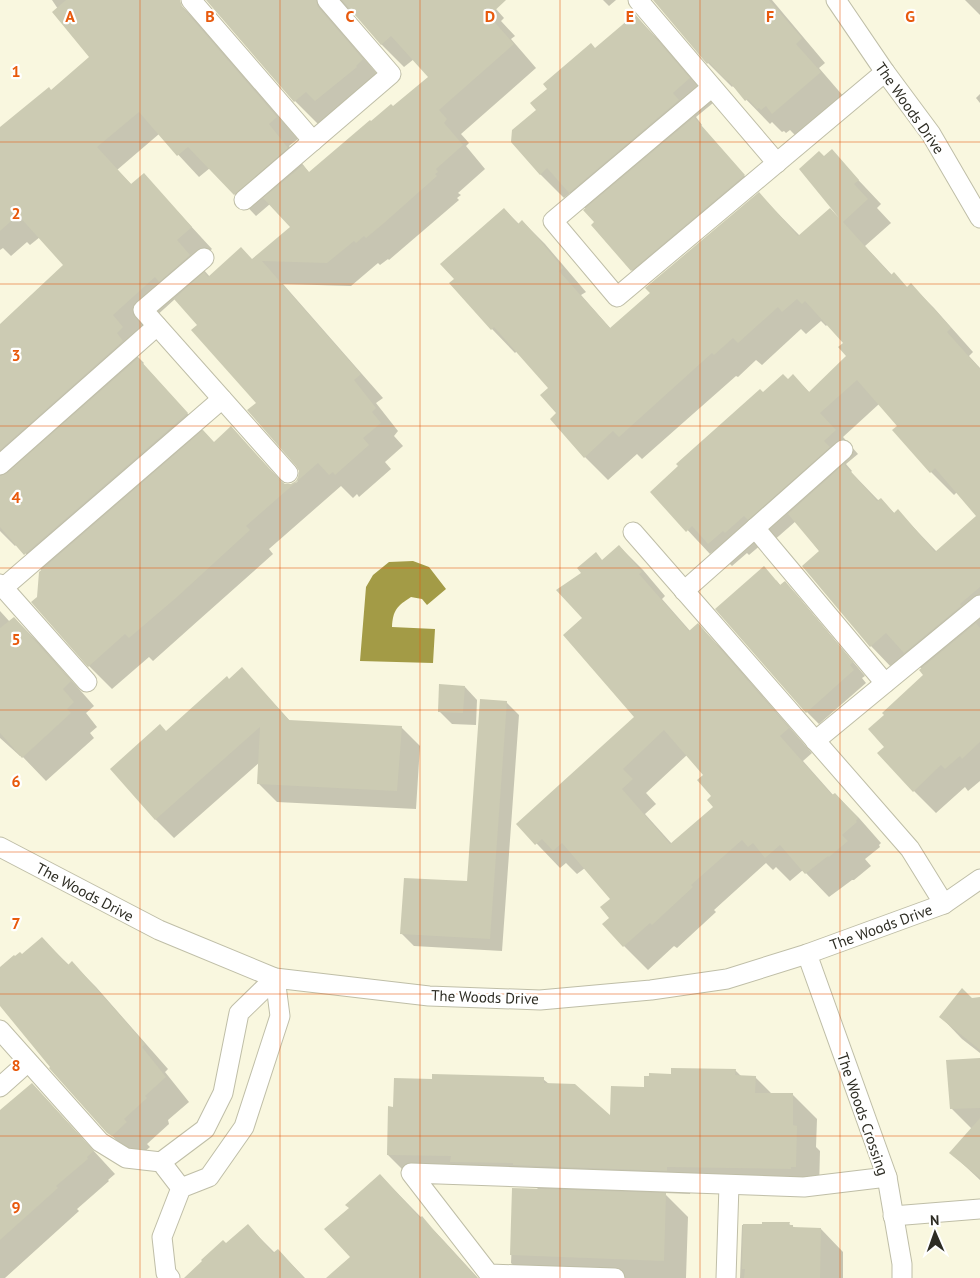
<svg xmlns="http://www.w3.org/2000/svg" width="980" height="1278" font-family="'PT Sans',sans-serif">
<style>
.water{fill:#a39b46}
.shadow{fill:#0003;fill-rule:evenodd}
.building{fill:#cccbb3;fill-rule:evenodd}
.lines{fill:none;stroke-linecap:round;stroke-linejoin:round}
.lane-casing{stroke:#bfbea7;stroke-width:21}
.lane{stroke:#fff;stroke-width:19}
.grid{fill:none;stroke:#e8590c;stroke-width:1;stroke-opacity:0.55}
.labels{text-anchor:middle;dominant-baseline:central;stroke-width:4.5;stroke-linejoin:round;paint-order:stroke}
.street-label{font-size:15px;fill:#2d2c23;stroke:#fff}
.grid-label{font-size:16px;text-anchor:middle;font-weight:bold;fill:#e8590c;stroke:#fff;stroke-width:4.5;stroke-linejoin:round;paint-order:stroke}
</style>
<rect width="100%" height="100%" fill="#f9f7df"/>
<path class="water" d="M413 561 429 567 446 589 427 605 422 599 411 597C397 606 393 610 392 627L435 629 433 663 360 661 366 587 373 575 389 562Z"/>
<g class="shadow">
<path d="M52 0H173L180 4 201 26 204 30 298 139 289 146 310 174 430 77 414 59 404 67 381 44 354 12H348L338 26 341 31 385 83 318 124 295 101 207 0H488L504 18 501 21 515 36 511 39 536 68 461 134 469 143 466 146 485 169 458 193 461 195 457 198 459 200 389 260 388 259 380 265 378 263 351 286 283 284 383 398 376 403 398 431 394 436 403 446 385 462 391 469 359 497 357 494 353 498 341 486 269 549 273 554 200 619 153 661 149 657 112 689 89 666 38 598 42 571 17 544 15 546 0 531V325L65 265 40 237 30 245 27 242 11 256 3 248 0 250V129L51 92 90 57ZM159 134 199 177 210 168 256 216 270 204 292 227 252 260 210 277 197 262 212 249 144 175 132 185 117 170ZM175 299 198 325 258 403 300 470V476L297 482 290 485H285L231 428 214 443 143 364 144 363 137 356 133 337Z"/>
<polygon points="603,0 616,0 609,6"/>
<polygon points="654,0 772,0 825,63 819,68 844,97 797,137 790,130 786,133 784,131 782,132 772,122 770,124 733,86 732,87 708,63"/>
<polygon points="965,0 980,0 980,15"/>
<polygon points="635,16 659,40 713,103 696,117 702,125 701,126 756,189 644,282 632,270 586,209 570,193 564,198 540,174 538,110 595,49"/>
<polygon points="980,94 980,103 976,98"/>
<path d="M831 151 881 204 877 208 891 223 865 246 892 275 908 288 911 285 934 308 973 352 969 356 980 368V781L968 791 965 787 936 813 914 791 886 747 925 675 922 669 908 656 893 669 871 646 820 552 796 521 772 542 768 539 749 555 747 553 732 566 715 550 710 554 652 492 763 394 788 380 793 376 810 393 848 356 845 343 828 324 826 326 821 321 806 334 801 329 762 365 756 360 738 377 736 376 642 459 637 454 608 480 585 457 558 413 550 388 517 351 515 353 492 329 451 283 455 279 504 209 519 224 522 221 545 244 586 292 581 295 611 329 759 194 800 236 838 218 840 217 824 158ZM879 404 899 426 894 430 931 472 954 495 957 492 978 515 937 552 898 511 895 514 881 499 879 501 851 472 852 471 846 464 858 454 843 437Z"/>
<path d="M619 546 643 570 665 596 662 599 691 632 698 625 722 649 812 753 803 761 834 796 835 794 859 818 881 843 879 845 880 847 865 859 871 866 854 880H852L829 897 803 870 790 881 776 867 773 870 766 863 714 910 716 912 677 948 674 946 648 970 624 946 611 918V899L585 868 577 874 566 863 560 868 518 824 636 717 584 619 603 561ZM687 755 705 775 713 796 715 807 672 844 645 814 656 804 646 793Z"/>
<polygon points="776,580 781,586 784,582 797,595 865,676 862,678 866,683 819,724 807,712"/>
<polygon points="0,611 10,622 14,618 38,642 94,706 86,713 97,727 90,733 94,738 46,781 21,755 20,756 0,738"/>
<polygon points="242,669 290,721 401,727 420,746 416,809 277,802 258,783 260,762 174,838 155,819 167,732"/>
<polygon points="465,687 477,700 476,725 452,724 439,711"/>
<polygon points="506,702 519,715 502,951 414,946 401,933 468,883"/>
<polygon points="42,939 69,965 72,963 96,987 168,1069 165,1072 189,1102 168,1120 169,1124 147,1144 150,1147 136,1159 108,1132 52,1067 0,1000 0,968 22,956"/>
<polygon points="980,998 980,1053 962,1039 941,1017 972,999"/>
<polygon points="980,1060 980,1180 951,1153 972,1129 951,1108"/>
<polygon points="735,1070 742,1077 755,1077 772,1094 793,1095 817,1119 816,1147 820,1151 819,1190 691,1190 690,1194 664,1193 688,1217 686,1278 526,1278 511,1263 514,1189 539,1190 536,1187 476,1185 470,1180 412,1179 388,1155 394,1108 543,1079 549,1084 612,1118 645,1088 672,1075"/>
<polygon points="32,1084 115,1174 108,1180 109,1181 77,1209 79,1211 5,1278 0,1278 0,1112"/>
<polygon points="380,1175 444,1241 478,1278 328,1278 352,1257 350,1208"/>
<polygon points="789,1224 795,1228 821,1229 843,1252 843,1278 740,1278 742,1225 763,1226"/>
<polygon points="248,1226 275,1253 278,1250 305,1278 201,1278 226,1245"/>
</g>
<g class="building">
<polygon points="66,0 180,0 182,7 277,117 269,124 288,148 234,195 188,147 177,156 139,112 97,147 131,184 144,173 192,227 177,240 190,255 159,282 155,277 113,315 123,327 117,333 123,341 0,450 0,324 63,265 18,215 0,231 0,127 49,87 51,90 89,57 52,12"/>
<polygon points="206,0 316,0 318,7 363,59 356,66 357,67 315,101 306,92 294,102"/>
<polygon points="342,0 506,0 489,16 514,44 439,110 447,119 444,123 463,145 436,169 438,172 435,174 437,176 384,223 366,238 364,236 356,243 354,241 327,263 262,261 361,374 354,380 376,408 372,412 381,423 363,438 369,445 335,475 333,472 329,475 318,463 246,526 250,530 177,597 129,638 125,634 88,667 31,602 37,597 39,572 203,430 214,442 231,426 280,481 285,484 291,484 296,481 298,477 299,471 296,466 247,410 256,403 191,330 197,325 174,299 204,272 208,277 241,247 252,259 290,227 263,198 303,165 309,172 370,120 371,121 391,104 393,106 428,77 391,36 381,45"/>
<polygon points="653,0 769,0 802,38 796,44 821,72 772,114 766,106 761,110 759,108 757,109 748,99 745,101 728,80 727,81 719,73 709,62 707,64"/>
<polygon points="635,14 690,78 673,93 679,100 569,193 547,168 540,175 511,142 512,130 536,110 530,103 547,89 543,84 591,43 595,48"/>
<polygon points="694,117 745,175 631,271 591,225 594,222 583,210"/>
<polygon points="832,149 859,180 854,184 868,199 843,222 891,275 894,272 907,287 911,283 951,328 947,332 980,369 980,587 960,604 961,606 904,653 886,633 870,647 802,566 819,551 788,514 844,464 877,501 881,498 894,513 898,509 935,552 976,516 935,468 930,473 892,430 897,426 857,380 820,413 836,430 824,441 830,447 748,520 744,516 725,533 723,531 708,544 692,526 686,532 650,492 678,466 676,464 760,389 763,392 783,374 788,379 793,374 809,392 846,356 838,347 843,343 805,301 802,304 797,299 782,312 778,307 738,343 733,338 714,355 712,353 619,437 613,431 584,458 550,419 556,413 540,395 548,388 494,327 491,330 449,283 454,279 440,264 504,208 518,224 522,220 538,238 563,268 559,271 610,328 650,293 645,288 759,192 798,236 830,208 839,218 799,169 819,151 824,156"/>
<polygon points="138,358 188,413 24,555 0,527 0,476 7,473"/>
<path d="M619 545 642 572 639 574 689 631 698 623 789 728 780 736 832 795 835 793 858 818 856 821 857 822 842 835 848 841 829 857 828 856 805 874 780 845 765 858 753 843 748 847 742 840 691 885 693 887 652 925 650 923 623 947 602 924 609 918 600 907 610 899 562 843 553 851 542 839 535 845 516 824 634 717 563 635 582 618 556 590 581 573 577 568 596 552 602 560ZM664 730 703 775 697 780 711 796 707 800 713 807 670 844 622 789 633 779 623 769Z"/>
<polygon points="764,566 780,585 785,581 853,662 850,665 854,670 806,713 715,609"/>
<polygon points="14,617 71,681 63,689 74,702 67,709 71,713 22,758 0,733 0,628"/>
<polygon points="976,623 980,628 980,742 962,759 960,756 945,769 941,765 913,792 877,753 884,747 868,729 884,715 882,713 923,675 919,670"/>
<polygon points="242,667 289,720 402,726 397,791 257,784 260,727 155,820 110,769 160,724 166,731 227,676 229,679"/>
<polygon points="439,684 465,686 463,713 438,712"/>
<polygon points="480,699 507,701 490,939 400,934 404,878 467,881"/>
<polygon points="42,937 68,965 72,961 119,1014 145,1044 142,1047 166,1077 145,1096 147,1098 145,1100 124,1119 127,1122 112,1136 107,1133 49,1068 50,1067 0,1006 0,967 14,955 15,956 20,952 22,954"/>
<polygon points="962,988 972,998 980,997 980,1050 939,1017"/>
<polygon points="980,1058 980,1108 950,1109 946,1060"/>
<polygon points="671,1068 736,1069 735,1075 756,1076 755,1093 793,1093 793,1125 797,1126 796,1167 791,1167 791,1169 667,1167 667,1171 513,1165 513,1163 450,1162 451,1156 387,1155 388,1106 393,1107 394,1078 432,1079 432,1074 544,1077 544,1083 575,1084 610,1115 611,1086 644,1087 644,1076 649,1076 649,1073 671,1074"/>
<polygon points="32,1083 94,1151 87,1157 88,1159 56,1186 58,1188 0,1240 0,1110"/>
<polygon points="980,1118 980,1178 949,1153"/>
<polygon points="380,1174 420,1218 422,1216 432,1228 477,1278 326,1278 350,1257 324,1229 349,1208 345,1205"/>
<polygon points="512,1188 666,1193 664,1261 510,1255"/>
<polygon points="762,1222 790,1222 789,1225 793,1225 793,1227 821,1228 820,1278 744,1278 745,1269 742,1269 743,1224 762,1224"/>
<polygon points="248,1224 273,1253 278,1249 304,1278 184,1278 202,1261 201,1260 223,1240 226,1243"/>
</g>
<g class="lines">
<g class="lane-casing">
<g id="lane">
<polyline points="191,0 313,141"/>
<polyline points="638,0 777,163"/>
<polyline points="836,0 885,72 931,134 980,218"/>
<polyline points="712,87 553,221 617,297 885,72"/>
<polyline points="244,200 391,74 327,0"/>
<polyline points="204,258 143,310 288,473"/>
<polyline points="0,465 157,326"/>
<polyline points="755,528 885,683"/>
<polyline points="633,532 910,849 944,904"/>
<polyline points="0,584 87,682"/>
<polyline points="3,588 222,399"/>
<polyline points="684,591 843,450"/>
<polyline points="815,741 980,605"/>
<polyline points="0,847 159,930 275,978 429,996 540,1000 651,990 727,979 807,954 944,904 980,879"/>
<polyline points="807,954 887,1177 902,1264 902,1278"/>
<polyline points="0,1030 100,1142 126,1158 161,1162 181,1188"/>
<polyline points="0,1087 28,1062"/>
<polyline points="161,1162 205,1129 223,1093 239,1013 275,978"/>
<polyline points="893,1216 980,1209"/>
<polyline points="170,1278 166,1273 162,1237 181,1188 209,1177 244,1127 280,1016 275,978"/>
<polyline points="615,1278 489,1274 411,1173 804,1187 887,1177"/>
<polyline points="726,1278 729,1185"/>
</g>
</g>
<use href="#lane" class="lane"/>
</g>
<path class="grid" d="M140 0V1278M280 0V1278M420 0V1278M560 0V1278M700 0V1278M840 0V1278M0 142H980M0 284H980M0 426H980M0 568H980M0 710H980M0 852H980M0 994H980M0 1136H980"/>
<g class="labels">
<g class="street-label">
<text transform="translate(910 108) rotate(55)">The Woods Drive</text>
<text transform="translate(85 892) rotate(28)">The Woods Drive</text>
<text transform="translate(881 927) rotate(-20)">The Woods Drive</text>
<text transform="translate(485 997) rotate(2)">The Woods Drive</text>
<text transform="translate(863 1114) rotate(71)">The Woods Crossing</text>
</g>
</g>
<g class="grid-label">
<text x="70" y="22">A</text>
<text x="210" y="22">B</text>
<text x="350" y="22">C</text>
<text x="490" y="22">D</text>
<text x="630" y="22">E</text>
<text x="770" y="22">F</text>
<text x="910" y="22">G</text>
<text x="16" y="77">1</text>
<text x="16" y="219">2</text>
<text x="16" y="361">3</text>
<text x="16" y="503">4</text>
<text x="16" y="645">5</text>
<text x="16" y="787">6</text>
<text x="16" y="929">7</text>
<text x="16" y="1071">8</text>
<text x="16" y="1213">9</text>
</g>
<g transform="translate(935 1233) rotate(358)" stroke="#ffffff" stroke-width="4" paint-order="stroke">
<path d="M0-4L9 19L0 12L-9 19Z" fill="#2d2c23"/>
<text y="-8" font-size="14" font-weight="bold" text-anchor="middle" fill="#2d2c23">N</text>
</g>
</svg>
